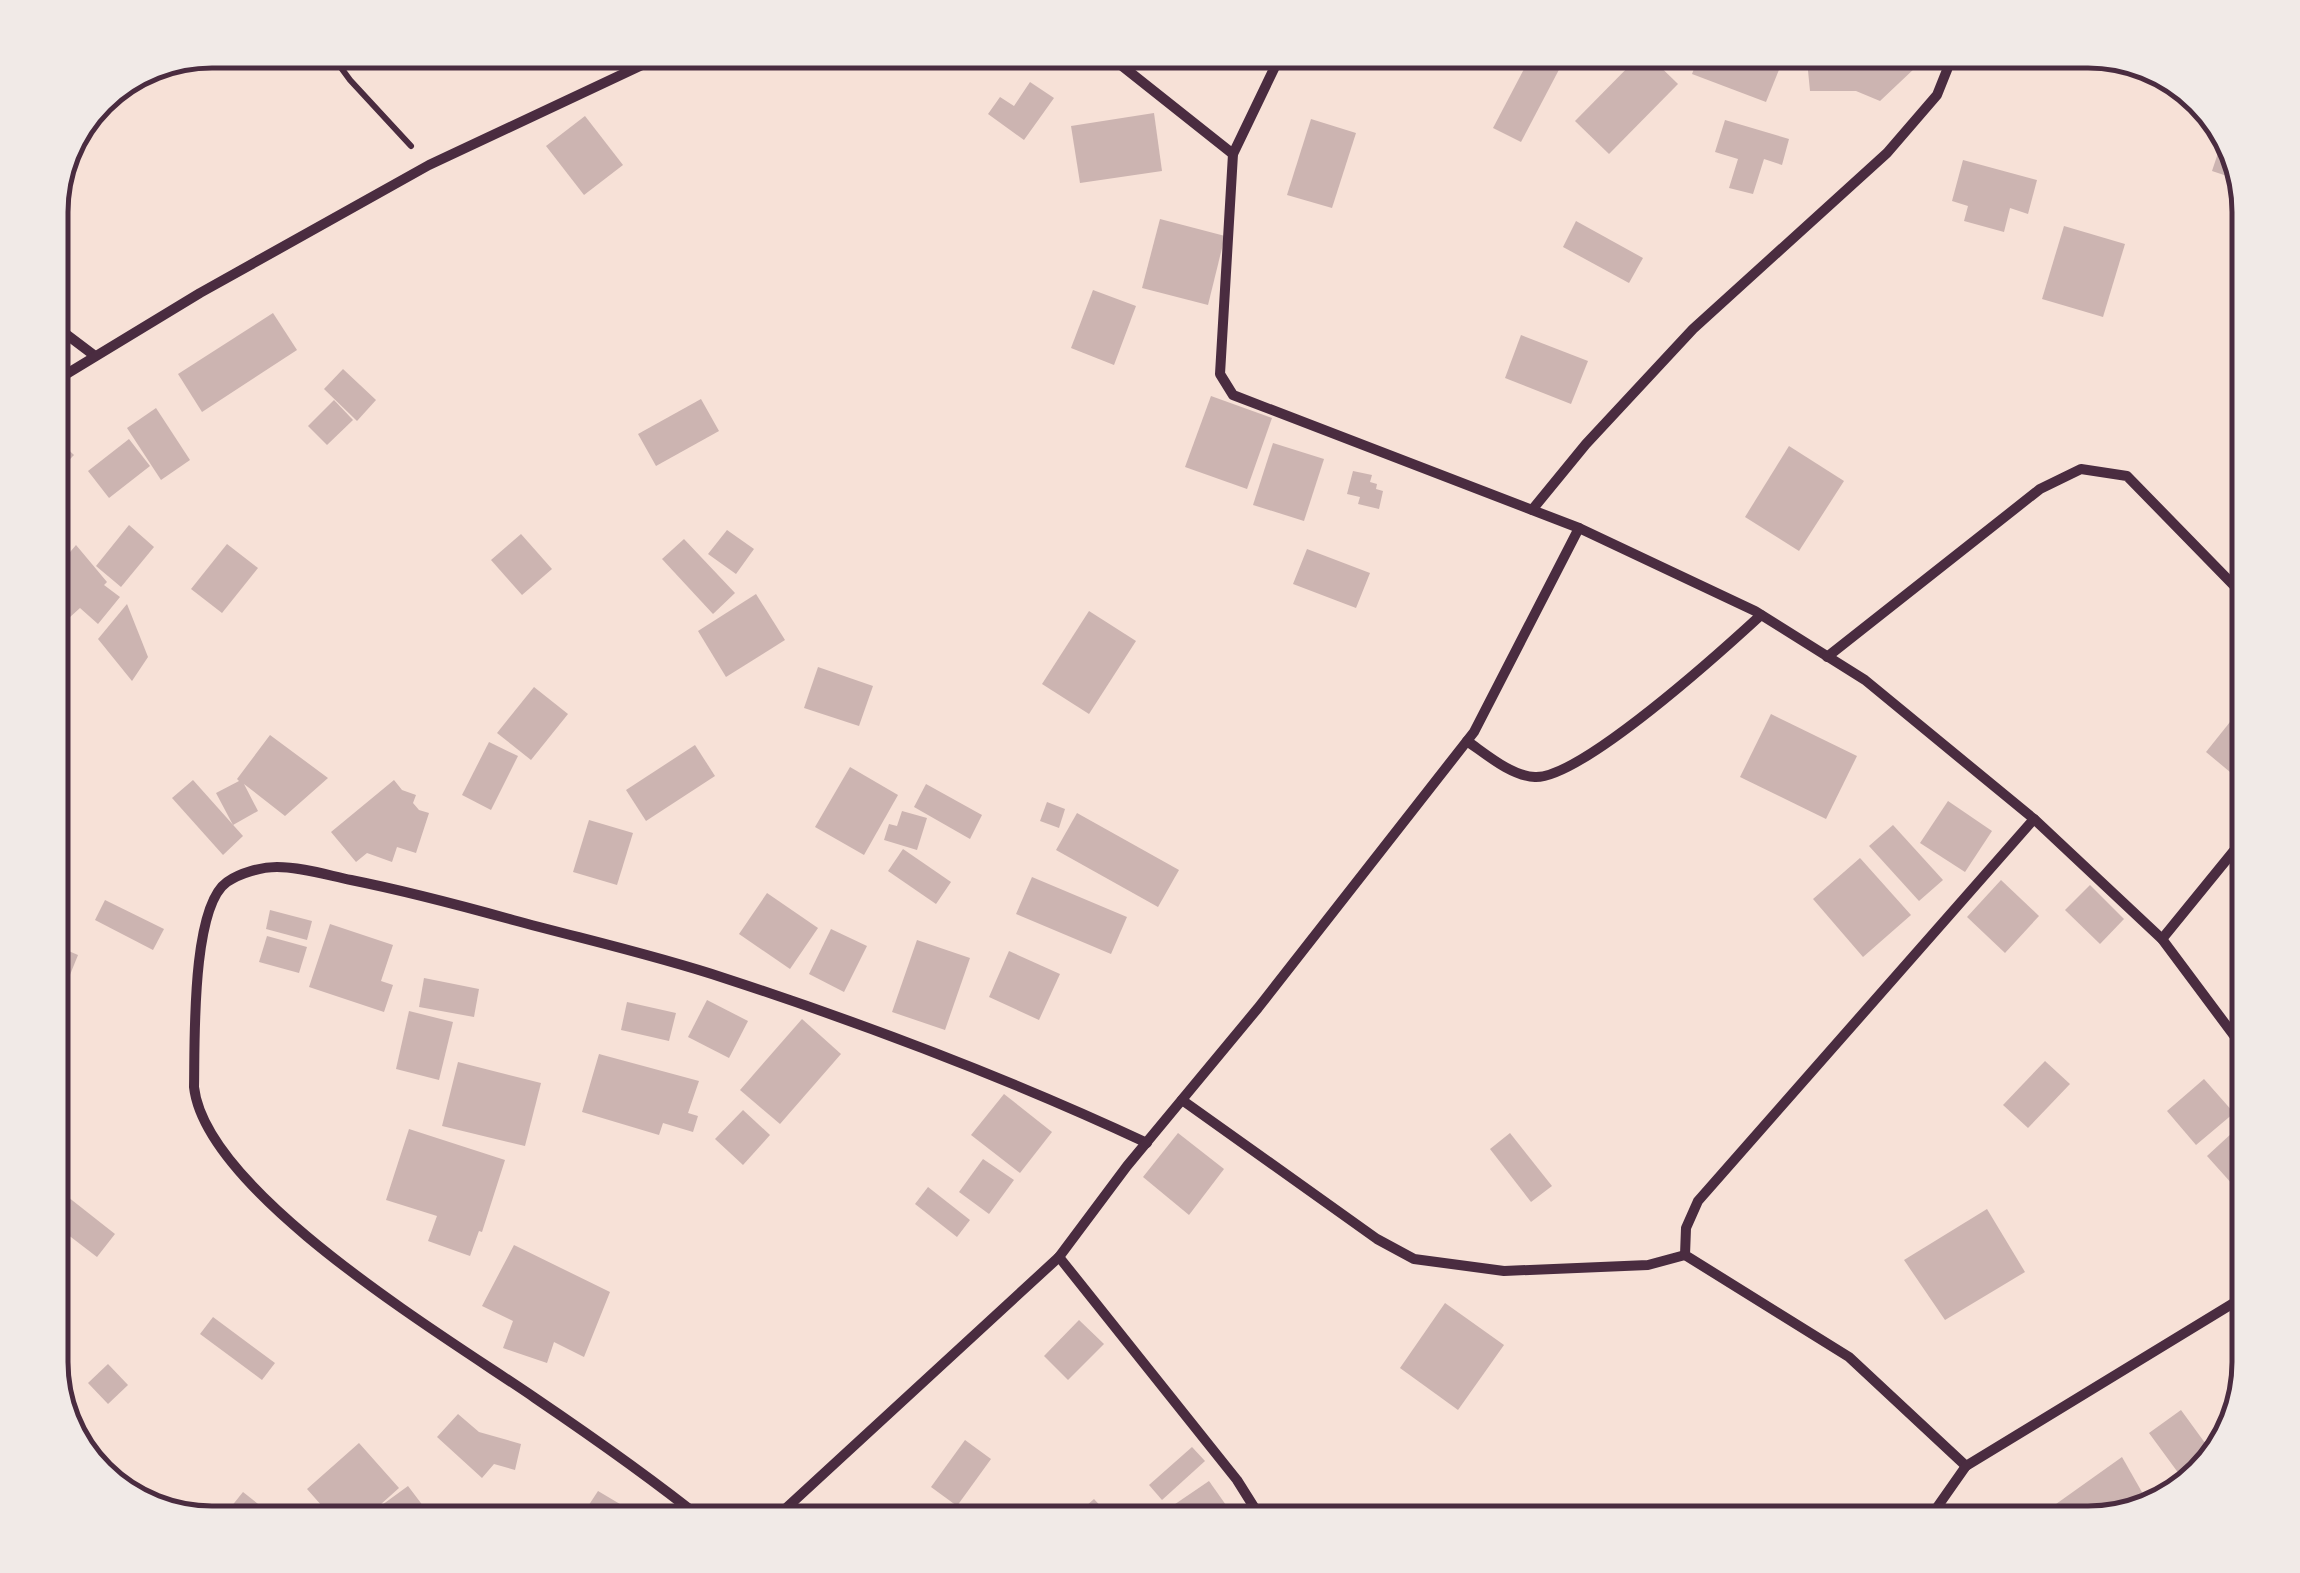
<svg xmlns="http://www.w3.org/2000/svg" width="2300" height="1573" font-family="Arial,sans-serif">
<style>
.building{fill:#ccb4b1}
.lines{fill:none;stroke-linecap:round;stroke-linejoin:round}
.path{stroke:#4a2c40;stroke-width:6}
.minor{stroke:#4a2c40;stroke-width:10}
.rim{fill:none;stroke:#4a2c40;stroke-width:5}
</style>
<rect width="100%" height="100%" fill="#f7e1d7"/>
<g class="building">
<polygon points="1534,50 1563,62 1521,142 1493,128"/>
<polygon points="1701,50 1787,50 1766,102 1692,74"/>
<polygon points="1806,50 1934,50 1880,101 1856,91 1810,91"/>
<polygon points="1644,51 1678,84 1609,154 1575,121"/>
<polygon points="1030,82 1054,98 1024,140 988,114 1000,97 1014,106"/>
<polygon points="1154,113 1162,171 1080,183 1071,126"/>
<polygon points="585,116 623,165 584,195 546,146"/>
<polygon points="1311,119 1356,133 1332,208 1287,195"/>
<polygon points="1725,120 1789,139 1782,165 1764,159 1753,194 1729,188 1738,159 1715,152"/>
<polygon points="2226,129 2229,131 2242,181 2212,171"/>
<polygon points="1963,160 2037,180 2028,214 2010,208 2004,232 1964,221 1968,206 1952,201"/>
<polygon points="1160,219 1225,236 1208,305 1142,288"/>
<polygon points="1576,221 1643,258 1629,283 1563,247"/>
<polygon points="2064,226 2125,244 2103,317 2042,299"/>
<polygon points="1093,290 1136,306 1114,365 1071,348"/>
<polygon points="273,313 297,350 202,412 178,374"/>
<polygon points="1521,335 1588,361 1571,404 1505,378"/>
<polygon points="343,369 376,400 357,421 324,389"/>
<polygon points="1211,396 1272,418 1247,489 1185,467"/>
<polygon points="701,399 719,431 656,466 638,434"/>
<polygon points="334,400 353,420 327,445 308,426"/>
<polygon points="156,408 190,460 161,480 127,428"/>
<polygon points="50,433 74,455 50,480"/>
<polygon points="129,439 150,466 109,498 88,471"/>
<polygon points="1273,443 1324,459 1304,521 1253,505"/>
<polygon points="1789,446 1844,481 1799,551 1745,517"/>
<polygon points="1353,471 1372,475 1370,482 1377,484 1376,489 1383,491 1379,509 1358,504 1360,497 1347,494"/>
<polygon points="129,525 154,547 121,587 96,566"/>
<polygon points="727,530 754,549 736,574 708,554"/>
<polygon points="521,534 552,569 522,595 491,560"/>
<polygon points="684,539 735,593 713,614 662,559"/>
<polygon points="227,544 258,568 222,613 191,589"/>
<polygon points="76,545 107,582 104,585 120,597 98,624 80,608 60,626 50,616 50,576"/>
<polygon points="1307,549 1370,573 1356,608 1293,584"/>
<polygon points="756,594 785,640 726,677 698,631"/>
<polygon points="127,604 148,657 132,681 98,639"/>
<polygon points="1089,611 1136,641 1089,714 1042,684"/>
<polygon points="818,667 873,686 859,726 804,708"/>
<polygon points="534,687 568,714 531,760 497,733"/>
<polygon points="2250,697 2250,772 2242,782 2206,752"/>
<polygon points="1771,714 1857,756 1826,819 1740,777"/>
<polygon points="50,721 66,727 51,771 50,771"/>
<polygon points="270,735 328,778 285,816 244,784 258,811 233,825 216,793 239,781 237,779"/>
<polygon points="489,742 518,756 491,810 462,795"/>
<polygon points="695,745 715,776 646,821 626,790"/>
<polygon points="850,767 898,795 864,855 815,827"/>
<polygon points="193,780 243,836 223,855 172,798"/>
<polygon points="394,780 402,790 416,795 413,803 419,810 429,813 416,853 397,847 392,862 367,853 356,862 331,832"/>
<polygon points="926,784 982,815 970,839 914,807"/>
<polygon points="1948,801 1992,831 1965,872 1920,843"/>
<polygon points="1047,802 1065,809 1059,828 1040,821"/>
<polygon points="902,811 927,818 917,850 884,840 889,824 897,826"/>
<polygon points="1077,813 1179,870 1158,907 1056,850"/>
<polygon points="589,820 633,833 617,885 573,872"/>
<polygon points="1893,825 1943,880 1919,901 1869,846"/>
<polygon points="903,849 951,882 936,904 888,871"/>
<polygon points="1860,858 1911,915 1863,957 1813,899"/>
<polygon points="1032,877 1127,917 1111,954 1016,914"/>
<polygon points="2001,880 2039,916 2005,953 1967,917"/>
<polygon points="2090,885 2124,919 2100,944 2065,910"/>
<polygon points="767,893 818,928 790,969 739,934"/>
<polygon points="105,900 164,929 153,950 95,920"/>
<polygon points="270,910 312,921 307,940 266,929"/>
<polygon points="330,924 393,945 381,981 393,985 384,1012 309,987"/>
<polygon points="831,929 867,946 844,992 809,974"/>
<polygon points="267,936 307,947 299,973 259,962"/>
<polygon points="917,940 970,958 945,1030 892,1012"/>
<polygon points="50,943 78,955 63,992 50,987"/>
<polygon points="1009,951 1060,974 1039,1020 989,997"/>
<polygon points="424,978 479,989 474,1017 419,1007"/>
<polygon points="707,1000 748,1021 729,1058 688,1037"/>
<polygon points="627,1002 676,1013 669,1041 621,1030"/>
<polygon points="409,1011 453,1022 439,1080 396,1069"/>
<polygon points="802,1019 841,1054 780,1124 740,1090"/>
<polygon points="599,1054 699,1081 688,1113 698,1116 693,1132 663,1123 659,1135 582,1112"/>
<polygon points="2045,1061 2070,1084 2028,1128 2003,1105"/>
<polygon points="458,1062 541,1083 525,1146 442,1126"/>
<polygon points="2204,1079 2234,1113 2196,1145 2167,1111"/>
<polygon points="1004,1094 1052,1132 1020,1173 971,1135"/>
<polygon points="743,1110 770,1135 743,1165 715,1139"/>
<polygon points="2245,1121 2250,1126 2250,1170 2233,1185 2207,1156"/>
<polygon points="409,1129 505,1160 482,1232 479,1231 470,1256 428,1241 437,1216 386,1200"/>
<polygon points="1178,1133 1224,1169 1189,1215 1143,1177"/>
<polygon points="1510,1133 1552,1186 1531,1202 1490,1149"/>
<polygon points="983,1159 1014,1180 989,1214 959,1192"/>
<polygon points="928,1187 970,1220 957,1237 915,1204"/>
<polygon points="68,1197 115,1234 97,1257 50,1221"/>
<polygon points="1987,1209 2025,1272 1945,1320 1904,1260"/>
<polygon points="514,1245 610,1292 584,1357 554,1342 547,1363 503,1348 513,1321 482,1306"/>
<polygon points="1445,1303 1504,1345 1458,1410 1400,1368"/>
<polygon points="213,1317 275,1363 262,1380 200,1334"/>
<polygon points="1079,1320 1104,1344 1068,1380 1044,1356"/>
<polygon points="108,1364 128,1385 108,1404 88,1383"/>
<polygon points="2181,1410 2216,1458 2201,1470 2198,1466 2182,1478 2149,1433"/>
<polygon points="458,1414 479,1432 521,1444 515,1470 494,1464 482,1478 437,1437"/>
<polygon points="965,1440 991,1459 957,1506 931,1487"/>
<polygon points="359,1443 399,1488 371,1513 408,1486 436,1523 369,1523 366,1518 360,1523 337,1523 307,1489"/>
<polygon points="1192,1447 1205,1461 1162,1500 1149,1485"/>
<polygon points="2122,1457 2151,1508 2089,1523 2048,1523 2042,1514"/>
<polygon points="1209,1481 1233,1515 1222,1523 1165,1523 1159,1515"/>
<polygon points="598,1491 652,1523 577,1523"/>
<polygon points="243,1492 282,1523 218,1523"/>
<polygon points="1094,1499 1116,1523 1067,1523"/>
<polygon points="807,1504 848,1523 800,1523"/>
</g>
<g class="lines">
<polyline class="path" points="328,50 350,80 411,146"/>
<g class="minor">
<polyline points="1102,50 1233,154"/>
<polyline points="1283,50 1233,154 1220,374 1233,395 1579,528 1755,611 1865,680 2034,819 2162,939 2250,1057"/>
<polyline points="50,322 95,356"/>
<polyline points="50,384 200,293 429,165 674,50"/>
<polyline points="1532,510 1586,444 1693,329 1887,153 1937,95 1955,50"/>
<polyline points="1827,657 2040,489 2081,469 2127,476 2250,602"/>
<path d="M1467 741C1486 754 1511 776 1535 777 1581 779 1724 649 1761 615"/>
<polyline points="2162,939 2250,831"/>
<polyline points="1182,1100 1377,1239 1414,1259 1504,1271 1648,1265 1685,1255"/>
<polyline points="1059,1257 1237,1480 1264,1523"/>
<polyline points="1966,1466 1849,1357 1685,1255 1686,1228 1698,1201 2034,819"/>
<path d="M707 1523C651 1478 594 1438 535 1398 448 1338 206 1194 194 1087 195 1044 191 907 227 882 240 873 261 867 277 867 301 867 327 875 351 880 406 891 459 905 513 920 583 939 655 955 724 978 868 1025 1010 1079 1147 1143"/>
<polyline points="770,1523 1059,1257 1127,1166 1258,1008 1474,732 1579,528"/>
<polyline points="1926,1523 1966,1466 2250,1293"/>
</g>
</g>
<path d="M0 0H2300V1573H0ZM212 68H2088A144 144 0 0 1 2232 212V1362A144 144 0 0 1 2088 1506H212A144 144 0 0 1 68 1362V212A144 144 0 0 1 212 68Z" fill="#f1eae7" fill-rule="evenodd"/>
<path class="rim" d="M212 68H2088A144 144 0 0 1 2232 212V1362A144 144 0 0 1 2088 1506H212A144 144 0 0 1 68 1362V212A144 144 0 0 1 212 68Z"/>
</svg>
